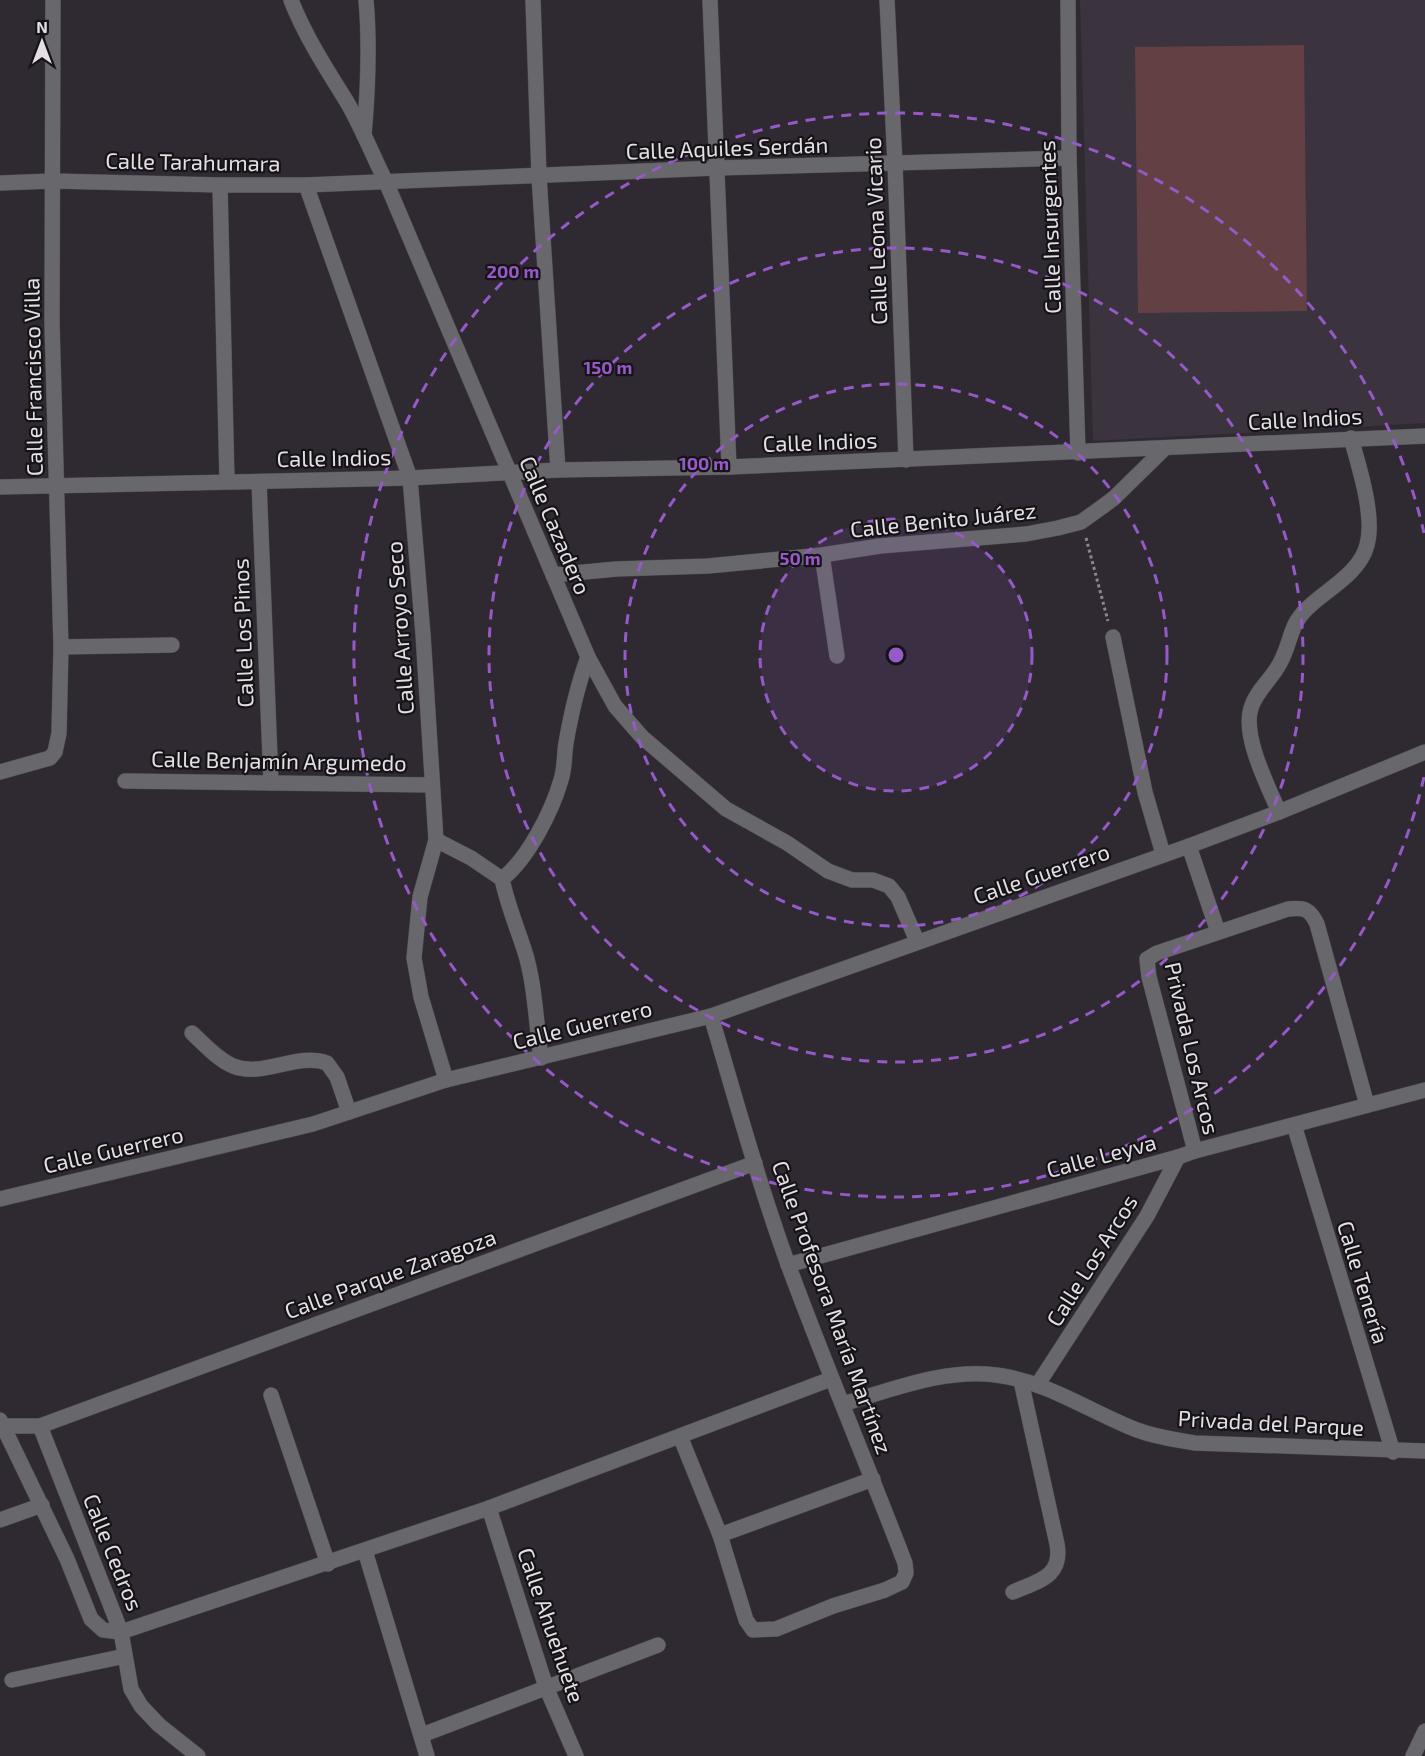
<svg xmlns="http://www.w3.org/2000/svg" width="1425" height="1756" font-family="'Exo 2',sans-serif">
<style>
.built{fill:#3b333e}
.green{fill:#634044}
.lines{fill:none;stroke-linecap:round;stroke-linejoin:round}
.minor-casing{stroke:#4c474e;stroke-width:16}
.path{stroke:#8b878d;stroke-width:3;stroke-dasharray:3 3;stroke-linecap:butt}
.minor{stroke:#68686c;stroke-width:15}
.ring{fill:none;stroke:#9559c8;stroke-width:3;stroke-dasharray:10 8}
.labels{text-anchor:middle;dominant-baseline:central;stroke-width:4.5;stroke-linejoin:round;paint-order:stroke}
.street-label{font-size:22px;fill:#e3dfe4;stroke:#161317}
.centre{fill:#9559c8;stroke:#161317;stroke-width:3}
.ring-label{font-size:18px;text-anchor:middle;font-weight:bold;fill:#9559c8;stroke:#161317;stroke-width:4.5;stroke-linejoin:round;paint-order:stroke}
</style>
<rect width="100%" height="100%" fill="#2f2a31"/>
<polygon class="built" points="1080,0 1425,0 1425,423 1093,441"/>
<polygon class="green" points="1304,45 1307,311 1138,313 1135,47"/>
<g class="lines">
<g class="minor-casing">
<g id="minor">
<path d="M291 0C305 36 327 70 347 102 362 128 373 156 386 182L588 657 615 706 642 737 726 809 787 843 828 871 852 880H873L889 886 898 897 917 941"/>
<polyline points="533,0 539,176 558,470"/>
<polyline points="710,0 729,467"/>
<polyline points="887,0 895,164 906,460"/>
<polyline points="1068,0 1069,158 1078,453"/>
<path d="M364 135C368 90 370 45 366 0"/>
<polyline points="0,183 53,181 220,185 306,185 716,168 1069,158"/>
<polyline points="220,185 227,481"/>
<polyline points="306,185 410,478 423,634 436,840 420,897 414,958 421,997 446,1080"/>
<polyline points="259,482 271,783"/>
<polyline points="0,487 410,478 558,470 729,467 1425,436"/>
<polyline points="822,555 837,656"/>
<polyline points="553,575 616,569 708,566 822,555 880,546 1026,534 1058,528 1081,522 1102,507 1114,498 1165,448"/>
<polyline points="1113,637 1145,792 1163,854"/>
<polyline points="61,647 172,645"/>
<polyline points="0,772 50,758 55,752 59,733 61,647 52,323 53,0"/>
<polyline points="125,781 432,785"/>
<path d="M1279 812C1268 786 1242 736 1251 708 1256 691 1272 679 1280 663 1293 639 1288 624 1312 604 1331 587 1360 572 1367 545 1375 516 1359 467 1351 438"/>
<polyline points="436,840 471,858 502,879"/>
<polyline points="1189,846 1218,932"/>
<path d="M192 1033C204 1044 217 1059 233 1066 263 1078 297 1052 327 1063L337 1077 349 1112"/>
<path d="M541 1058C536 1023 535 982 524 949 516 925 507 903 502 879 528 859 552 811 561 780 565 768 564 755 566 743 571 714 578 684 588 657"/>
<polyline points="1294,1125 1393,1452"/>
<path d="M1195 1151 1149 977 1147 959 1157 953 1288 909C1304 907 1310 909 1317 924L1367 1105"/>
<polyline points="0,1199 313,1124 446,1080 711,1016 1189,846 1279,812 1425,752"/>
<polyline points="788,1265 1178,1157 1195,1151 1425,1090"/>
<polyline points="1038,1384 1147,1216 1178,1157"/>
<polyline points="271,1395 328,1564"/>
<path d="M843 1404C891 1390 945 1368 996 1375 1047 1381 1090 1412 1137 1430 1156 1437 1176 1440 1195 1443L1425 1451"/>
<polyline points="0,1420 67,1559 91,1619 103,1630 121,1632 489,1508 831,1379"/>
<polyline points="3,1426 40,1426 121,1632 131,1689 141,1706 159,1725 198,1756"/>
<polyline points="40,1426 755,1163"/>
<path d="M680 1436 720 1535 746 1620 753 1630 776 1629 833 1606 885 1590 902 1582 906 1573 905 1563C867 1464 826 1367 789 1267 759 1185 736 1100 711 1016"/>
<polyline points="489,1508 546,1687 576,1756"/>
<polyline points="0,1520 42,1505"/>
<polyline points="720,1535 873,1479"/>
<polyline points="365,1551 427,1756"/>
<path d="M1013 1592C1038 1581 1063 1577 1057 1544L1021 1381"/>
<polyline points="12,1680 125,1656"/>
<polyline points="422,1735 658,1645"/>
<polyline points="1413,1756 1425,1731"/>
</g>
</g>
<polyline class="path" points="1086,538 1108,621"/>
<use href="#minor" class="minor"/>
</g>
<circle cx="896" cy="655" r="136" fill="#9559c8" fill-opacity=".12"/>
<g class="ring">
<circle cx="896" cy="655" r="136"/>
<circle cx="896" cy="655" r="271"/>
<circle cx="896" cy="655" r="407"/>
<path d="M1424 777A542 542 0 1 1 1424 533"/>
</g>
<g class="labels">
<g class="street-label">
<text transform="translate(727 147) rotate(-2)">Calle Aquiles Serdán</text>
<text transform="translate(193 161) rotate(1)">Calle Tarahumara</text>
<text transform="translate(1049 227) rotate(-92)">Calle Insurgentes</text>
<text transform="translate(875 231) rotate(-92)">Calle Leona Vicario</text>
<text transform="translate(32 377) rotate(-91)">Calle Francisco Villa</text>
<text transform="translate(1305 418) rotate(-3)">Calle Indios</text>
<text transform="translate(820 441) rotate(-2)">Calle Indios</text>
<text transform="translate(334 457) rotate(-1)">Calle Indios</text>
<text transform="translate(943 519) rotate(-6)">Calle Benito Juárez</text>
<text transform="translate(556 525) rotate(67)">Calle Cazadero</text>
<text transform="translate(399 628) rotate(-94)">Calle Arroyo Seco</text>
<text transform="translate(242 633) rotate(-92)">Calle Los Pinos</text>
<text transform="translate(279 760) rotate(1)">Calle Benjamín Argumedo</text>
<text transform="translate(1041 873) rotate(-19)">Calle Guerrero</text>
<text transform="translate(582 1024) rotate(-14)">Calle Guerrero</text>
<text transform="translate(1193 1048) rotate(77)">Privada Los Arcos</text>
<text transform="translate(113 1149) rotate(-13)">Calle Guerrero</text>
<text transform="translate(1101 1155) rotate(-15)">Calle Leyva</text>
<text transform="translate(1091 1260) rotate(-58)">Calle Los Arcos</text>
<text transform="translate(390 1273) rotate(-20)">Calle Parque Zaragoza</text>
<text transform="translate(1364 1282) rotate(73)">Calle Tenería</text>
<text transform="translate(833 1307) rotate(70)">Calle Profesora María Martínez</text>
<text transform="translate(1271 1422) rotate(3)">Privada del Parque</text>
<text transform="translate(114 1552) rotate(68)">Calle Cedros</text>
<text transform="translate(552 1625) rotate(71)">Calle Ahuehuete</text>
</g>
</g>
<circle cx="896" cy="655" r="9" class="centre"/>
<g class="ring-label">
<text x="513" y="278">200 m</text>
<text x="608" y="374">150 m</text>
<text x="704" y="470">100 m</text>
<text x="800" y="565">50 m</text>
</g>
<g transform="translate(42 42)" stroke="#161317" stroke-width="4.5" paint-order="stroke">
<path d="M0-4.5L10 22L0 15L-10 22Z" fill="#e3dfe4"/>
<text y="-9" font-size="16" font-weight="bold" text-anchor="middle" fill="#e3dfe4">N</text>
</g>
</svg>
